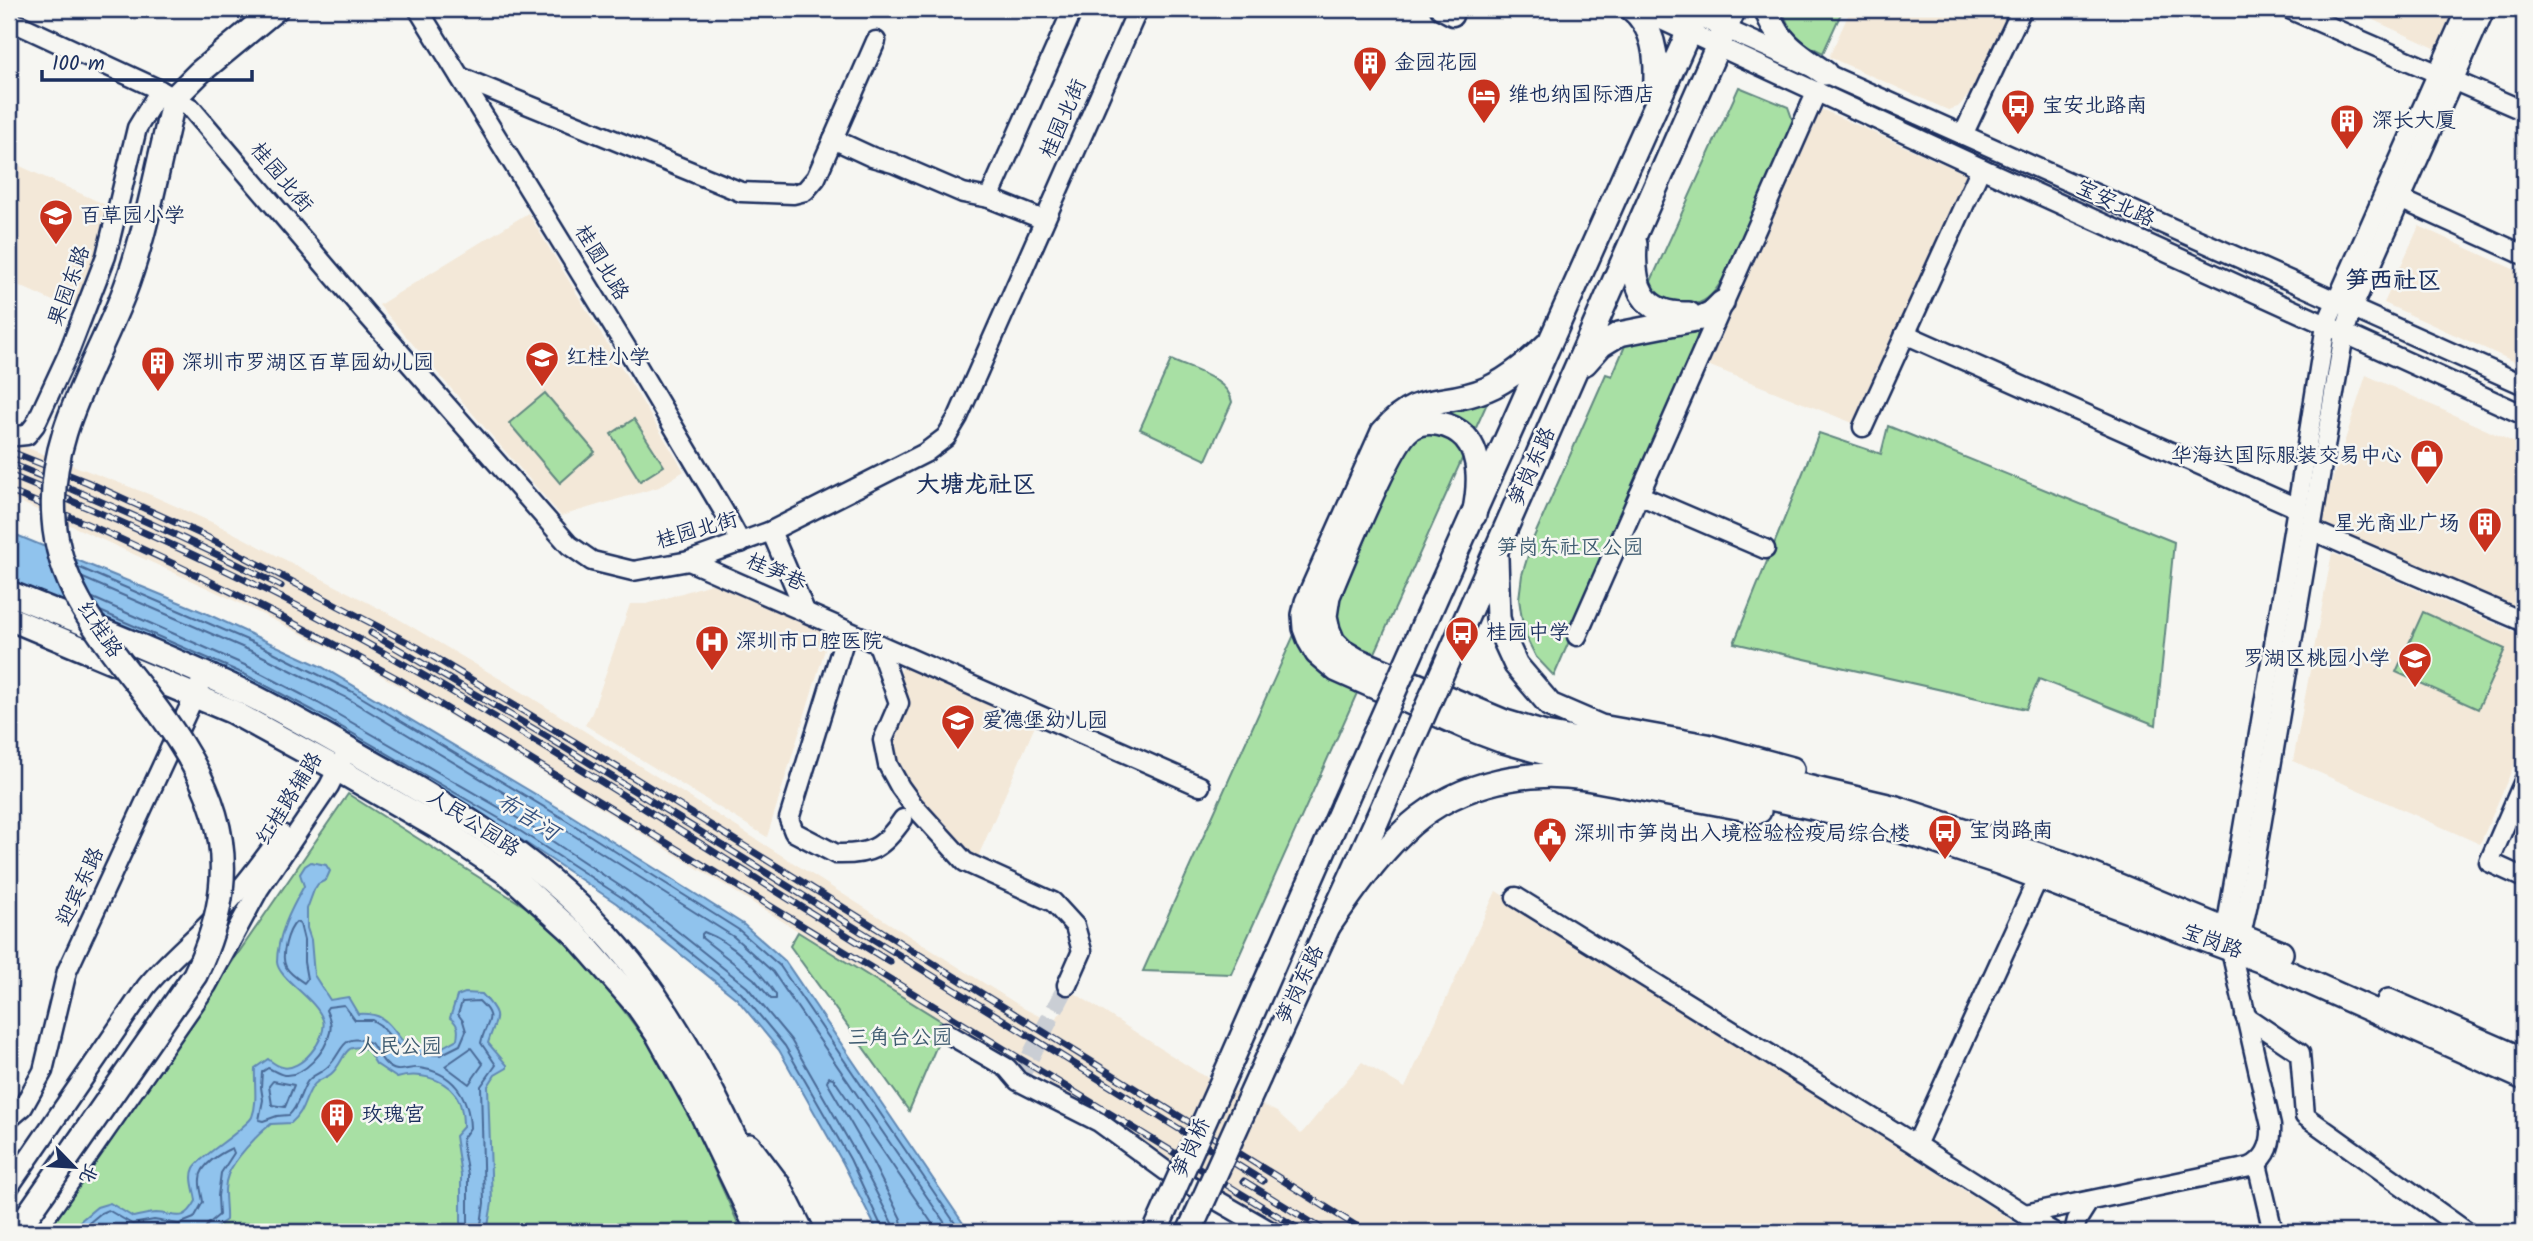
<svg xmlns="http://www.w3.org/2000/svg" width="2533" height="1241" font-family="Kalam,'LXGW WenKai TC',sans-serif">
<style>
.built{fill:#f3e8d8}
.green{fill:#a8e0a4;stroke:#628881;stroke-width:2}
.water{fill:#90c3ed;stroke:#6188b4;stroke-width:2}
.lines{fill:none;stroke-linecap:round;stroke-linejoin:round}
.shore{stroke:#4a6a97;stroke-width:2}
.minor-tunnel{stroke:#caced4;stroke-width:18;stroke-dasharray:18 9;stroke-linecap:butt}
.minor-casing{stroke:#1b2f5e;stroke-width:23}
.major-casing{stroke:#1b2f5e;stroke-width:28}
.minor{stroke:#f6f6f2;stroke-width:18}
.major{stroke:#f6f6f2;stroke-width:23}
.rail-casing{stroke:#1b2f5e;stroke-width:7}
.rail{stroke:#f6f6f2;stroke-width:4.5;stroke-dasharray:13;stroke-linecap:butt}
.major-bridge-casing{stroke:#1b2f5e;stroke-width:28;stroke-linecap:butt}
.major-bridge{stroke:#f6f6f2;stroke-width:23}
.labels{text-anchor:middle;dominant-baseline:central;stroke-width:5;stroke-linejoin:round;paint-order:stroke}
.poi-label{font-size:21px;fill:#1b2f5e;stroke:#f6f6f2;text-anchor:start}
.street-label{font-size:21px;fill:#1b2f5e;stroke:#f6f6f2}
.park-label{font-size:21px;fill:#3e5b70;stroke:#f6f6f2}
.water-label{font-size:23px;font-style:italic;fill:#385482;stroke:#f6f6f2}
.quarter-label{font-size:24px;font-weight:bold;fill:#1b2f5e;stroke:#f6f6f2}
</style>
<rect width="100%" height="100%" fill="#f6f6f2"/>
<filter id="ink" filterUnits="userSpaceOnUse"><feTurbulence type="fractalNoise" baseFrequency=".0143" numOctaves="2"/><feDisplacementMap in="SourceGraphic" scale="14" xChannelSelector="R" yChannelSelector="G"/><feConvolveMatrix kernelMatrix="1 2 1 2 8 2 1 2 1" color-interpolation-filters="sRGB"/></filter>
<g filter="url(#ink)">
<g class="built">
<polygon points="1851,9 2010,9 1974,89 1958,107 1948,110 1829,57"/>
<polygon points="2349,9 2458,9 2439,50"/>
<polygon points="1819,108 1973,177 1863,427 1705,364"/>
<polygon points="9,161 117,210 79,313 9,281"/>
<polygon points="528,213 684,471 659,487 561,516 379,305"/>
<polygon points="2419,226 2524,274 2524,366 2384,303"/>
<polygon points="2366,375 2524,447 2524,613 2318,524"/>
<polygon points="9,441 151,495 218,525 392,615 529,696 1025,1009 1051,1022 1064,1010 1073,992 1199,1073 1277,1112 1301,1134 1362,1062 1405,1088 1496,891 2030,1232 1285,1232 1160,1161 1043,1079 938,1018 483,735 356,661 227,597 9,497"/>
<polygon points="2332,553 2524,636 2524,742 2480,844 2293,761"/>
<polygon points="720,581 831,630 767,837 585,725 592,713 630,604 647,604"/>
<polygon points="905,660 1038,719 977,859 958,844 946,824 906,782 895,762 890,740 907,704 899,677"/>
</g>
<g class="green">
<path d="M1783 9H1843L1823 53C1802 43 1787 32 1783 9Z"/>
<path d="M1739 87 1788 107 1793 121 1726 274C1719 285 1712 298 1699 303 1683 310 1649 302 1651 281Z"/>
<polygon points="1685,330 1698,331 1694,354 1554,676 1536,657 1524,633 1519,599 1522,575 1533,539 1606,374 1612,376 1628,339"/>
<path d="M1171 360C1192 370 1228 378 1232 402L1206 460 1140 429Z"/>
<polygon points="1492,392 1231,974 1143,971 1386,430"/>
<polygon points="545,393 595,452 560,483 509,423"/>
<polygon points="634,419 664,466 640,481 611,434"/>
<polygon points="1888,426 2174,542 2156,725 2039,679 2026,709 1734,643 1819,433 1881,454"/>
<polygon points="2423,612 2505,649 2478,709 2396,672"/>
<polygon points="348,794 565,932 671,1074 742,1232 46,1232"/>
<polygon points="798,932 946,1024 909,1111 790,946"/>
</g>
<g class="water">
<polygon points="9,532 203,612 322,667 567,813 743,924 785,961 969,1232 878,1232 843,1163 779,1050 737,999 616,903 511,833 311,717 134,632 9,581"/>
<path d="M311 862 326 865 330 871 326 880 318 884 314 890 307 909V928L311 940 314 975 330 1000 348 997 358 1014C388 1012 389 1027 408 1047L428 1046 439 1049 457 1039C459 1029 458 1024 450 1018L457 996 465 993 482 994C504 1018 496 1016 488 1043L507 1065V1068L495 1075 488 1086 492 1203 487 1232H461V1175L455 1136 463 1127C463 1116 462 1103 455 1094 442 1077 416 1072 397 1078L376 1064 367 1049C342 1041 346 1061 331 1074 325 1079 318 1079 313 1086 303 1100 306 1110 291 1123L271 1124C257 1135 234 1159 228 1175 222 1189 227 1206 226 1220L210 1232H67L97 1207 110 1203 133 1217C140 1216 149 1213 156 1213 177 1214 183 1224 196 1201 195 1191 189 1178 194 1168 199 1158 230 1139 240 1129 243 1126 250 1121 252 1117 258 1102 254 1084 255 1068L268 1059C272 1062 277 1066 282 1067 300 1073 328 1038 323 1020 316 998 278 979 277 962 277 936 291 909 304 886L300 874 305 866Z"/>
</g>
<g class="lines">
<g class="shore">
<polyline points="78,567 261,646 351,691 564,819 739,930 780,966 961,1232"/>
<polyline points="83,578 258,654 347,698 559,826 734,937 773,972 951,1232"/>
<polyline points="93,598 247,666 318,703 519,819 626,890 747,987 791,1040 857,1155 892,1223 893,1232"/>
<polyline points="100,611 244,674 314,711 514,827 621,897 741,993 785,1046 850,1159 884,1232"/>
<path d="M296 922 300 924 304 940V962L307 979 304 983C298 979 290 974 286 967 280 956 288 930 296 922Z"/>
<path d="M704 932C733 943 759 969 776 995V999H771L754 979 702 938V934Z"/>
<polygon points="471,1048 483,1064 469,1084 445,1066"/>
<polygon points="273,1081 294,1085 285,1107 272,1105 269,1086"/>
<path d="M78 1232 101 1213 108 1210 132 1224 154 1220 179 1224 194 1218 203 1202C202 1194 199 1186 200 1179 200 1165 221 1153 232 1148L234 1153 221 1173 218 1196 219 1215 207 1225 204 1232"/>
<path d="M468 1232V1175L462 1143 463 1138 470 1128C469 1096 453 1072 419 1068 412 1067 403 1071 397 1070 384 1068 378 1052 371 1043 338 1030 344 1056 325 1069 319 1074 312 1075 307 1082 300 1093 299 1106 289 1115L277 1116 263 1121 259 1120 263 1100 261 1087 262 1072 268 1068C273 1070 278 1074 284 1075 304 1077 326 1051 330 1032 332 1024 329 1017 326 1010L328 1007 344 1005 355 1020H372L380 1025 405 1053 440 1055 460 1045 466 1031 463 1021 458 1014 462 1002 479 1001C499 1020 485 1021 481 1043L496 1065 481 1086 484 1203 480 1232"/>
<polyline points="903,1232 901,1219 867,1151 827,1082 829,1077 833,1078 938,1232"/>
</g>
<polyline class="minor-tunnel" points="1018,1081 1067,985"/>
<g class="minor-casing">
<g id="minor">
<polyline points="418,9 632,357 723,510 741,543"/>
<polyline points="1440,9 1453,16"/>
<polyline points="1638,9 1981,168 2524,415"/>
<polyline points="1681,9 2524,385"/>
<polyline points="2289,9 2524,111"/>
<polyline points="9,20 160,90 191,108 368,316 569,545 592,561 633,571 689,561 771,531 925,453 946,437 958,417 1138,9"/>
<polyline points="460,77 741,192 793,194 805,191 816,178 876,41"/>
<polyline points="1963,135 2022,9"/>
<polyline points="833,139 872,157 893,163 963,193 989,198 1044,220"/>
<polyline points="989,198 1073,9"/>
<polyline points="2400,199 2524,255"/>
<polyline points="1905,334 2297,508"/>
<polyline points="1863,427 1981,168"/>
<polyline points="9,434 17,436 27,435 35,425 68,354 106,256 137,128 160,90"/>
<polyline points="1639,495 1765,549"/>
<polyline points="2311,530 2524,622"/>
<polyline points="771,531 805,611"/>
<polyline points="689,561 1200,786"/>
<path d="M847 631 789 819 794 832 836 854C871 855 883 848 903 819"/>
<polyline points="1577,636 1817,91"/>
<polyline points="878,644 899,703 883,740 888,765 900,787 913,805 965,862 1053,902 1075,926 1082,951 1067,985"/>
<polyline points="2524,781 2489,862 2524,878"/>
<polyline points="1516,897 1916,1145 2053,1232"/>
<polyline points="2233,946 2241,935 2248,903 2344,334 2352,309 2485,9"/>
<polyline points="2245,1016 2300,1053 2305,1116 2467,1232"/>
<polyline points="945,1032 1007,1068 1018,1081 1099,1122 1166,1171 1272,1232"/>
<polyline points="9,1119 23,1107 43,1071 67,971 200,684"/>
<polyline points="1916,1145 2039,876"/>
<polyline points="2257,1164 2273,1232"/>
<path d="M9 1187 146 987C168 960 195 939 218 914 242 889 262 862 282 834"/>
<path d="M2025 1214 2250 1167C2267 1159 2272 1144 2271 1126L2226 929 2297 508 2326 325 2466 9"/>
<polyline points="35,1232 207,985 259,889 329,786 342,760"/>
<polyline points="2074,1232 2077,1220 2089,1201"/>
</g>
</g>
<g class="major-casing">
<g id="major">
<path d="M1632 9C1656 29 1658 64 1655 93"/>
<path d="M1767 9C1774 40 1800 56 1825 73"/>
<polyline points="164,142 174,98 200,72 276,9"/>
<path d="M1635 244C1632 285 1641 316 1689 314"/>
<path d="M1549 343C1531 360 1510 379 1487 389 1443 408 1419 390 1383 432L1307 602 1304 615 1305 628 1310 641 1317 653 1337 670 1468 728 1500 740 1574 761 1706 784 1811 807 1919 836 1998 862 2262 961 2524 1078"/>
<polyline points="1585,363 1601,345 1619,334 1701,318 1712,313 1722,303"/>
<path d="M1474 515C1479 492 1483 456 1465 437 1452 424 1427 417 1411 428 1391 441 1340 567 1328 596L1325 616 1328 630 1333 642 1342 651 1357 660 1505 722 1545 734 1704 763 1896 808 2063 863 2281 953"/>
<polyline points="1496,558 1498,618 1505,641 1516,665 1550,705 1601,727 1707,746 1792,769"/>
<polyline points="1440,588 1699,9"/>
<path d="M9 593C89 625 170 657 248 694 296 718 341 745 387 771 482 826 562 876 631 963 695 1045 736 1139 778 1232"/>
<polyline points="1472,605 1734,9"/>
<polyline points="9,618 231,711 330,765 441,829 511,876 574,933 638,1006 658,1035 702,1114 759,1232"/>
<path d="M1329 925C1351 893 1374 860 1402 833 1449 786 1520 768 1585 778 1606 781 1627 786 1648 790 1685 797 1722 804 1759 811"/>
<polyline points="2389,1001 2524,1060"/>
<polyline points="1230,1064 1343,806"/>
<polyline points="1259,1077 1377,820"/>
<polyline points="749,1146 779,1186 802,1232"/>
</g>
</g>
<use href="#minor" class="minor"/>
<use href="#major" class="major"/>
<g class="rail-casing">
<g id="rail">
<polyline points="9,451 87,482 203,535 417,647 625,772 1366,1232"/>
<path d="M9 463C101 500 192 541 281 586"/>
<path d="M9 475C125 522 239 573 348 633 533 734 710 851 890 962"/>
<path d="M9 491C144 546 272 610 400 680L1304 1232"/>
<polyline points="371,633 551,739 1263,1181"/>
<polyline points="1244,1181 1327,1232"/>
</g>
</g>
<use href="#rail" class="rail"/>
<g class="major-bridge-casing">
<g id="major-bridge">
<polyline points="1343,806 1440,588"/>
<polyline points="1377,820 1472,605"/>
<path d="M16 1232 195 975C255 849 209 773 129 673 93 627 58 580 54 519 47 437 94 369 123 295 142 246 152 193 164 142"/>
<polyline points="1155,1232 1230,1064"/>
<polyline points="1189,1232 1259,1077"/>
</g>
</g>
<use href="#major-bridge" class="major-bridge"/>
</g>
</g>
<defs>
<g id="building-pin" transform="scale(1.75)"><path d="M0 17L-7.5 6A9.5 9.5 0 1 1 7.5 6Z" fill="#c8321e" stroke="#f6f6f2"/><path d="M-4-6H4V6H1V3H-1V6H-4ZM-2.5-4.3h1.7v1.8h-1.7ZM.8-4.3h1.7v1.8H.8ZM-2.5-1h1.7V.8h-1.7ZM.8-1h1.7V.8H.8Z" fill="#fff"/></g>
<g id="hotel-pin" transform="scale(1.75)"><path d="M0 17L-7.5 6A9.5 9.5 0 1 1 7.5 6Z" fill="#c8321e" stroke="#f6f6f2"/><path d="M-6-4.5h1.5V1H6V5H4.5V3h-9V5H-6ZM-4 0a1.8 1.8 0 1 1 3.6 0ZM.5 0V-2.5h3Q6-2.5 6 0Z" fill="#fff"/></g>
<g id="bus-pin" transform="scale(1.75)"><path d="M0 17L-7.5 6A9.5 9.5 0 1 1 7.5 6Z" fill="#c8321e" stroke="#f6f6f2"/><path d="M-5-6H5V4H4V6H2V4H-2V6H-4V4H-5ZM-3.5-4V0h7V-4ZM-3.5 1.2v1.5H-2V1.2ZM2 1.2v1.5H3.5V1.2Z" fill="#fff"/></g>
<g id="school-pin" transform="scale(1.75)"><path d="M0 17L-7.5 6A9.5 9.5 0 1 1 7.5 6Z" fill="#c8321e" stroke="#f6f6f2"/><path d="M0-5L7-2L0 1L-7-2ZM-4 1L0 2.5L4 1V4Q0 6-4 4Z" fill="#fff"/></g>
<g id="shop-pin" transform="scale(1.75)"><path d="M0 17L-7.5 6A9.5 9.5 0 1 1 7.5 6Z" fill="#c8321e" stroke="#f6f6f2"/><path d="M-5-2.5h2.3a2.7 3.5 0 0 1 5.4 0H5L5.5 6h-11ZM-1.5-2.5h3a1.5 2.3 0 0 0-3 0Z" fill="#fff"/></g>
<g id="hospital-pin" transform="scale(1.75)"><path d="M0 17L-7.5 6A9.5 9.5 0 1 1 7.5 6Z" fill="#c8321e" stroke="#f6f6f2"/><path d="M-5-5h3v3.5h4V-5h3V5h-3V1.5h-4V5h-3Z" fill="#fff"/></g>
<g id="civic-pin" transform="scale(1.75)"><path d="M0 17L-7.5 6A9.5 9.5 0 1 1 7.5 6Z" fill="#c8321e" stroke="#f6f6f2"/><path d="M-.6-6.5H3V-4.5H.6V-3L4-1V1h2V6H-6V1h2V-1L-.6-3ZM-1.2 2.5V6h2.4V2.5Z" fill="#fff"/></g>
</defs>
<g fill-rule="evenodd">
<use href="#building-pin" x="1370" y="63"/>
<use href="#hotel-pin" x="1484" y="95"/>
<use href="#bus-pin" x="2018" y="106"/>
<use href="#building-pin" x="2347" y="121"/>
<use href="#school-pin" x="56" y="216"/>
<use href="#school-pin" x="542" y="358"/>
<use href="#building-pin" x="158" y="363"/>
<use href="#shop-pin" x="2427" y="456"/>
<use href="#building-pin" x="2485" y="524"/>
<use href="#bus-pin" x="1462" y="633"/>
<use href="#hospital-pin" x="712" y="642"/>
<use href="#school-pin" x="2415" y="659"/>
<use href="#school-pin" x="958" y="721"/>
<use href="#bus-pin" x="1945" y="831"/>
<use href="#civic-pin" x="1550" y="834"/>
<use href="#building-pin" x="337" y="1115"/>
</g>
<g class="labels">
<g class="poi-label">
<text x="1394" y="63">金园花园</text>
<text x="1508" y="95">维也纳国际酒店</text>
<text x="2042" y="106">宝安北路南</text>
<text x="2372" y="121">深长大厦</text>
<text x="80" y="216">百草园小学</text>
<text x="566" y="358">红桂小学</text>
<text x="182" y="363">深圳市罗湖区百草园幼儿园</text>
<text x="2402" y="456" text-anchor="end">华海达国际服装交易中心</text>
<text x="2460" y="524" text-anchor="end">星光商业广场</text>
<text x="1486" y="633">桂园中学</text>
<text x="736" y="642">深圳市口腔医院</text>
<text x="2390" y="659" text-anchor="end">罗湖区桃园小学</text>
<text x="982" y="721">爱德堡幼儿园</text>
<text x="1969" y="831">宝岗路南</text>
<text x="1574" y="834">深圳市笋岗出入境检验检疫局综合楼</text>
<text x="362" y="1115">玫瑰宫</text>
</g>
<g class="street-label">
<text transform="translate(1064 119) rotate(-66)">桂园北街</text>
<text transform="translate(281 178) rotate(50)">桂园北街</text>
<text transform="translate(2115 204) rotate(25)">宝安北路</text>
<text transform="translate(601 263) rotate(59)">桂圆北路</text>
<text transform="translate(70 286) rotate(-70)">果园东路</text>
<text transform="translate(1533 467) rotate(-66)">笋岗东路</text>
<text transform="translate(697 531) rotate(-16)">桂园北街</text>
<text transform="translate(776 573) rotate(24)">桂笋巷</text>
<text transform="translate(99 630) rotate(56)">红桂路</text>
<text transform="translate(290 799) rotate(-58)">红桂路辅路</text>
<text transform="translate(473 824) rotate(33)">人民公园路</text>
<text transform="translate(81 887) rotate(-65)">迎宾东路</text>
<text transform="translate(2212 942) rotate(20)">宝岗路</text>
<text transform="translate(1301 985) rotate(-65)">笋岗东路</text>
<text transform="translate(1192 1148) rotate(-66)">笋岗桥</text>
</g>
<g class="park-label">
<text x="1570" y="548">笋岗东社区公园</text>
<text x="900" y="1038">三角台公园</text>
<text x="400" y="1047">人民公园</text>
</g>
<g class="water-label">
<text transform="translate(527 818) rotate(32)">布吉河</text>
</g>
<g class="quarter-label">
<text x="2393" y="281">笋西社区</text>
<text x="976" y="485">大塘龙社区</text>
</g>
</g>
<rect width="2533" height="1241" fill="none" stroke="#f6f6f2" stroke-width="35"/>
<rect x="18" y="18" width="2498" height="1206" fill="none" stroke="#1b2f5e" stroke-width="2.5" filter="url(#ink)"/>
<g transform="translate(74 1167) rotate(115)" stroke="#f6f6f2" stroke-width="5" paint-order="stroke">
<path d="M0-5L12 26L0 18L-12 26Z" fill="#1b2f5e"/>
<text y="-10" font-size="19" font-weight="bold" text-anchor="middle" fill="#1b2f5e">北</text>
</g>
<path d="M42 70v10h210v-10" fill="none" stroke="#1b2f5e" stroke-width="3.5"/>
<text x="52" y="70" font-size="21" fill="#1b2f5e" stroke="#f6f6f2" stroke-width="5" paint-order="stroke">100 m</text>
</svg>
